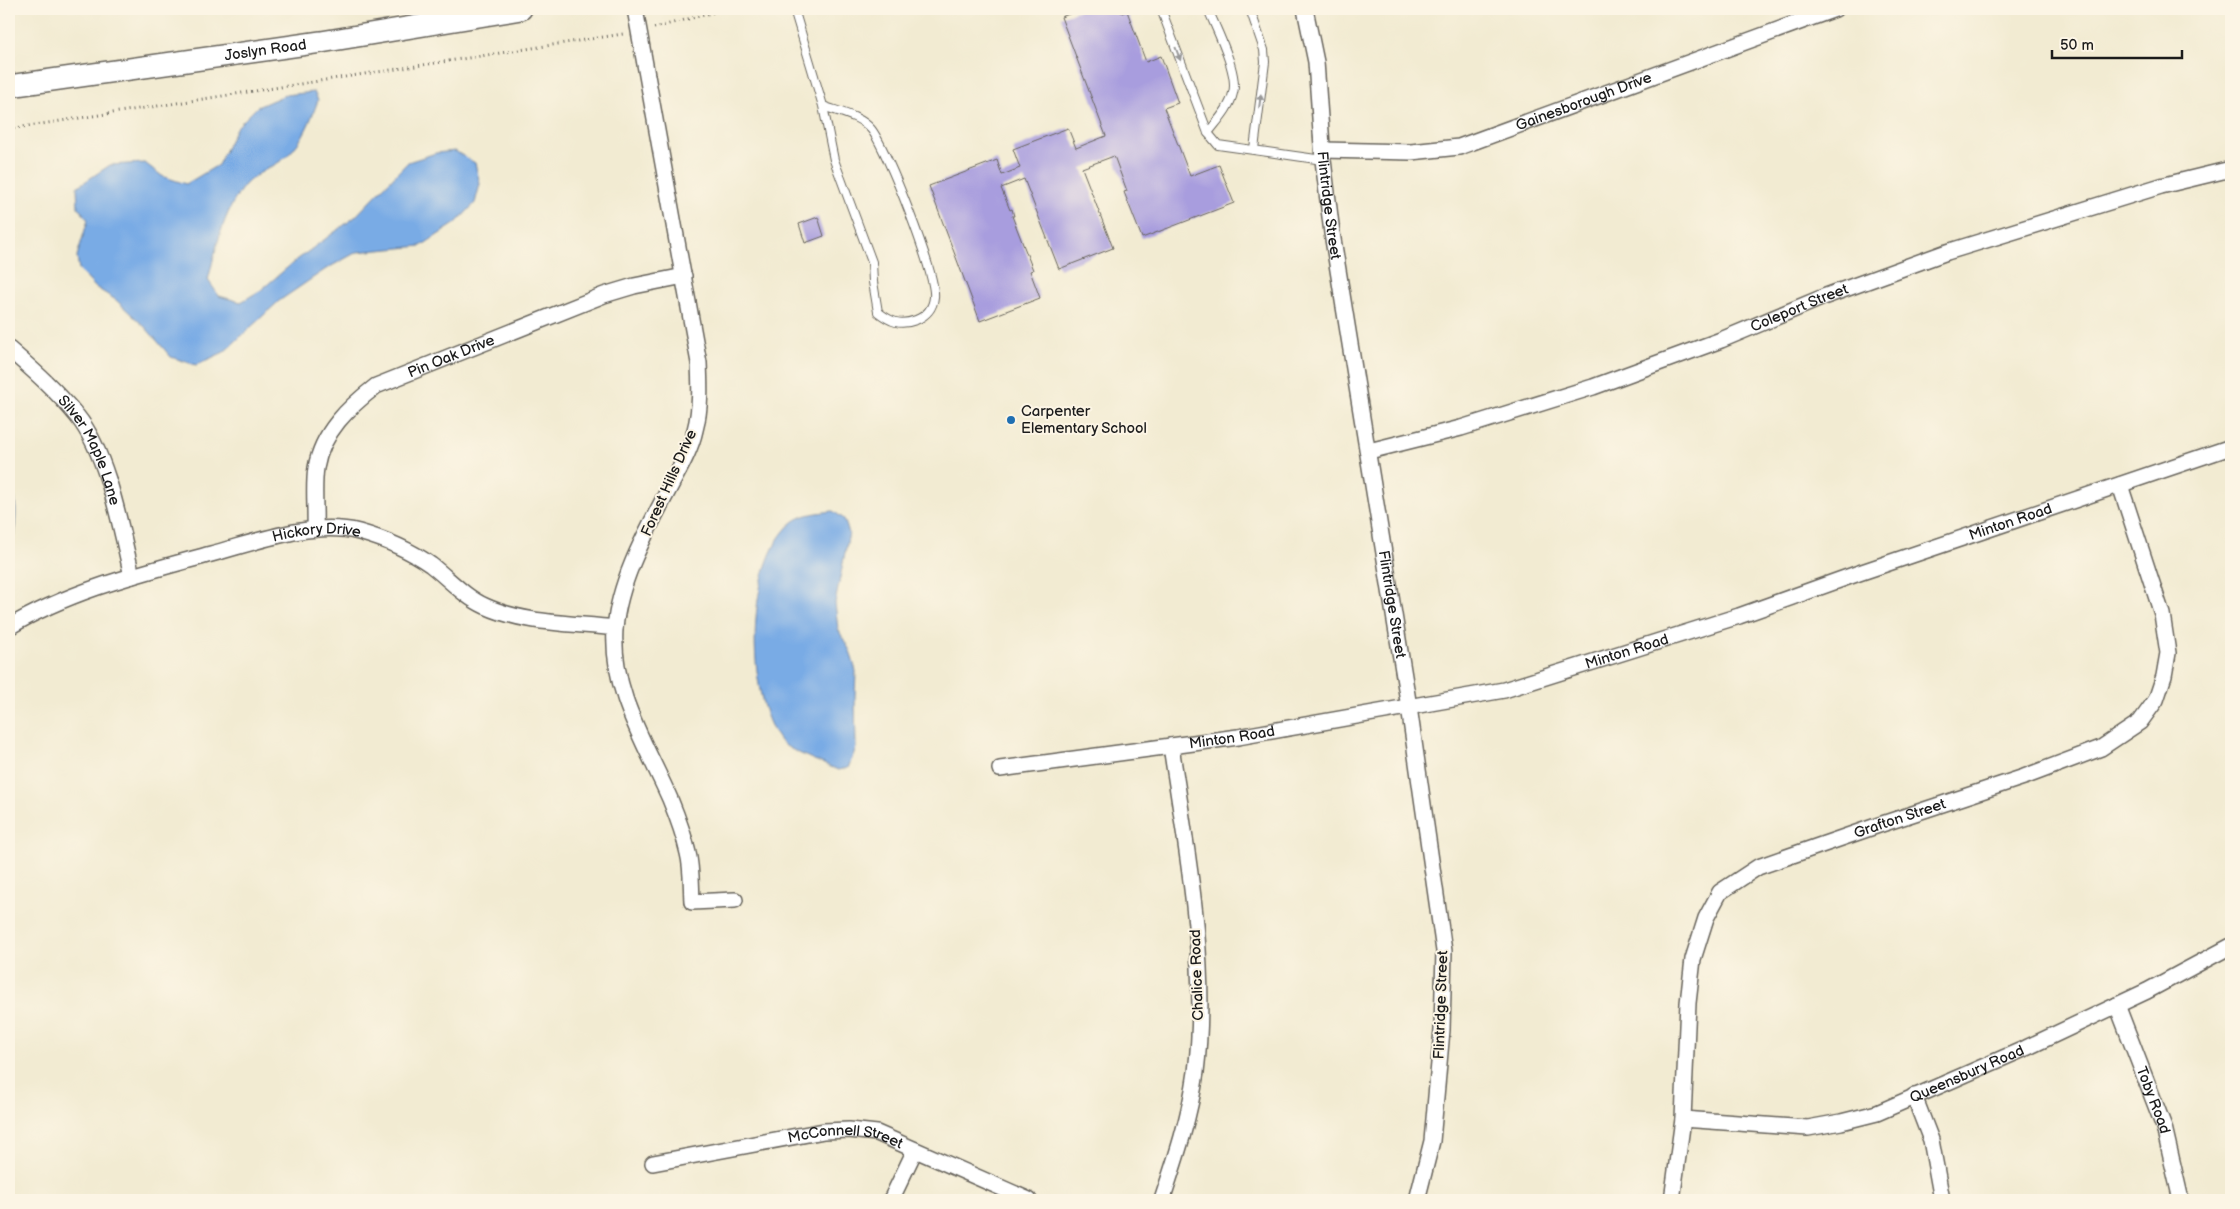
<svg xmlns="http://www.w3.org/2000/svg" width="2240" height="1209" font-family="'Balsamiq Sans',sans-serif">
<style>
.water{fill:#79abe5;stroke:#4a6480}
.building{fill:#a89dde}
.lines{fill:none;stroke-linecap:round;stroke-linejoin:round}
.lane-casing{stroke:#67645c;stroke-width:10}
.street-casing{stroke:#67645c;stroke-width:18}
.secondary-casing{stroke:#67645c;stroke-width:24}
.path{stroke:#67645c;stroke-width:3;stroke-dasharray:1 4;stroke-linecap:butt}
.lane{stroke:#fff;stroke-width:8}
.street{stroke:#fff;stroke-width:15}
.secondary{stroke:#fff;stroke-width:21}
.oneway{fill:#999}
.poi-dot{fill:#1f6fb2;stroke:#fcf5e5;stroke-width:2}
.labels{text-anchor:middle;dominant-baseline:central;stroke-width:4;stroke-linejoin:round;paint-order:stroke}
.street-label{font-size:15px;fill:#1c1c1c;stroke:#fcf5e5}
.poi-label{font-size:15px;fill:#1c1c1c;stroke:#fcf5e5;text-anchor:start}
</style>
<rect width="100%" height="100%" fill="#fcf5e5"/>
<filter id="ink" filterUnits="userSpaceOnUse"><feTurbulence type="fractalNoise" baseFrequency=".02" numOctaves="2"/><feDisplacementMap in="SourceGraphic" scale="10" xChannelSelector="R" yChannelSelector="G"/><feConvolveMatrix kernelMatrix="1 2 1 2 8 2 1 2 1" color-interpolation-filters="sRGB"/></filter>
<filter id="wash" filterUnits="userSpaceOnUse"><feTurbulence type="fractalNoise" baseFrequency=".0096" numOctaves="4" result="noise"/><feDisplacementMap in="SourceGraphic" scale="20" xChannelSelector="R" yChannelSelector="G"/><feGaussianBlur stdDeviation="1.12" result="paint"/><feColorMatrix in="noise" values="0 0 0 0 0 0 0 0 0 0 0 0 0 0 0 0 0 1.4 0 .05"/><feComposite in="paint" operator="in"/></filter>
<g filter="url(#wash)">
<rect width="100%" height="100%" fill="#f2ebd2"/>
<g class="water">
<path d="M314 92 318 100C311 120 303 141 287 156 274 168 255 172 243 187 223 213 216 249 208 280L219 296 241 302 261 290 294 262 355 217 408 162 436 153 455 151 475 163 480 184 475 203 456 223 421 246 357 252 326 269 279 301 224 352 196 365 171 357 146 328 116 300 95 287 79 270 77 256 88 220 78 207 77 187 110 165 145 163 162 176 186 184 218 165 236 128 257 107 285 95Z"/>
<path d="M9 480C20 501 16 532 9 554Z"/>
<path d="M833 511 844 519 849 533 835 603 838 629 850 651 856 671 855 697 856 748 848 768 838 770C827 765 785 749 780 741 745 695 745 561 793 522 805 513 819 513 833 511Z"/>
</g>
<g id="blocks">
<g class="building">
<polygon points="1082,9 1120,9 1122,13 1127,11 1146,62 1161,56 1178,103 1164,108 1190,176 1219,165 1234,203 1142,238 1124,192 1127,191 1114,156 1082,168 1113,248 1059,269 1024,179 1001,188 1010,210 1012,209 1014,216 1012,216 1033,270 1030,271 1040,298 980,321 929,186 997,160 1002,175 1020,168 1013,149 1068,128 1076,148 1106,136 1061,17"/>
<polygon points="818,217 824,236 805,243 799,224"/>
</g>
</g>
</g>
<g filter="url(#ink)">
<use href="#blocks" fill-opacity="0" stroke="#67645c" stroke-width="1"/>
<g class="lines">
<g class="lane-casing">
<g id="lane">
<path d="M794 9 823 106 834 160 872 262 873 282 878 312C891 322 900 326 916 320 926 316 933 308 934 297 937 276 886 147 871 129 860 116 839 112 823 106"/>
<polyline points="1161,9 1208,133 1218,145 1323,160"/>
<path d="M1208 9C1216 29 1239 73 1233 93 1230 108 1217 121 1208 133"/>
<polyline points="1250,9 1264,50 1265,62 1254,149"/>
</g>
</g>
<g class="street-casing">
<g id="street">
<path d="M635 9 699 363C700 385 701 408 695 430 691 449 680 468 671 485 648 529 619 579 615 629 611 692 646 744 670 799 677 816 684 835 688 853 692 868 691 886 692 902L735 900"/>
<path id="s1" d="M1305 9 1316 62 1323 160 1332 233 1409 707 1444 951 1442 1030 1432 1141 1417 1200"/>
<path id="s2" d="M1323 150 1411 152 1459 147 1835 9"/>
<path id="s3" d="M9 349C33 370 57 391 77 416 108 454 121 529 132 576"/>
<path id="s4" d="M1369 451 1461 428 1593 387 1721 340 1826 296 1947 252 2161 186 2231 169"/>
<path id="s5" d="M315 529C316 510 313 487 316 468 322 432 349 407 376 386L604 295 634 286 684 276"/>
<path id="s6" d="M9 627C71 590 142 573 211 554 256 542 313 520 359 532 384 539 410 550 431 565 449 579 465 597 485 606 524 624 573 623 615 628"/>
<path id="s7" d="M1000 769 1238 737 1504 690 1739 616 1859 573 2231 447"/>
<path id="s8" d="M2117 1005 2164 1127 2181 1200"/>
<polyline points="1914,1096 1931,1140 1942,1200"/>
<path id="s9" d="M1683 1119 1808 1128 1841 1122 1877 1113 2026 1048 2147 991 2231 946"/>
<path id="s10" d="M653 1163 824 1131 849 1130 877 1133 1029 1200"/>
<polyline points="891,1200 915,1150"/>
<path d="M1162 1200C1176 1158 1190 1116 1196 1072 1209 964 1187 853 1171 746"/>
<path id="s11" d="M1672 1200 1683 1119 1688 1003 1693 959 1706 918 1720 892 1758 867 1879 825 2024 777 2101 748 2140 722 2156 700 2164 676 2168 653 2162 614 2120 485"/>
</g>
</g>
<g class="secondary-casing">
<g id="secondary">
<path id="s12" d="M9 86 321 42 521 9"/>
</g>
</g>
<g class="path">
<polyline points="654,28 726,9"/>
<polyline points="9,129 623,34"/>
</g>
<use href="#lane" class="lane"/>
<use href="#street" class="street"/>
<use href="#secondary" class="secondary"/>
</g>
<defs><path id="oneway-solid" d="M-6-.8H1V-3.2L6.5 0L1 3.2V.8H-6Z" transform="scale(1.25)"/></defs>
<g class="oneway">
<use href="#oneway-solid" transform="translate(1178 54) rotate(69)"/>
<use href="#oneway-solid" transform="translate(1260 101) rotate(-83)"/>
</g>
</g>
<circle class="poi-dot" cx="1011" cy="420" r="5"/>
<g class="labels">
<g class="street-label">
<text stroke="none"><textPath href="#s12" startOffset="259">Joslyn Road</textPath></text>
<text stroke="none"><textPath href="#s2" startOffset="269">Gainesborough Drive</textPath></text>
<text stroke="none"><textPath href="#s1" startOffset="198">Flintridge Street</textPath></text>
<text stroke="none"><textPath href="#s4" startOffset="454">Coleport Street</textPath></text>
<text stroke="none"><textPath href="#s5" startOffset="246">Pin Oak Drive</textPath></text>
<text stroke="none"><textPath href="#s3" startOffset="132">Silver Maple Lane</textPath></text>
<text transform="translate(669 483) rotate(-66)">Forest Hills Drive</text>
<text stroke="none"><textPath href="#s7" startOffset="1044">Minton Road</textPath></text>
<text stroke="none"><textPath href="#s6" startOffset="324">Hickory Drive</textPath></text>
<text stroke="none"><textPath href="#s1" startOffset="602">Flintridge Street</textPath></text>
<text stroke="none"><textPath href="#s7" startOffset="639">Minton Road</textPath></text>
<text stroke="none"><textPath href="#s7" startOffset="234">Minton Road</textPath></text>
<text stroke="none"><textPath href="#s11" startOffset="510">Grafton Street</textPath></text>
<text transform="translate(1197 975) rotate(-92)">Chalice Road</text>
<text transform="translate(1441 1005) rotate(-88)">Flintridge Street</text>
<text stroke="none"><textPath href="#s9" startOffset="294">Queensbury Road</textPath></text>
<text stroke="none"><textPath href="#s8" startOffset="102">Toby Road</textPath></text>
<text stroke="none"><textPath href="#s10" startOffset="196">McConnell Street</textPath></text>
</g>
<g class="poi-label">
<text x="1021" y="411">Carpenter<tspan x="1021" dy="17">Elementary School</tspan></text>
</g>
</g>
<rect width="2240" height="1209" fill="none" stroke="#fcf5e5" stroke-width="30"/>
<path d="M2052 50v8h130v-8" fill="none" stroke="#1c1c1c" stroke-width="2.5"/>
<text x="2060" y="50" font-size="15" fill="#1c1c1c" stroke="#fcf5e5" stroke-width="4" paint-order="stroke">50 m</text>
</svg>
